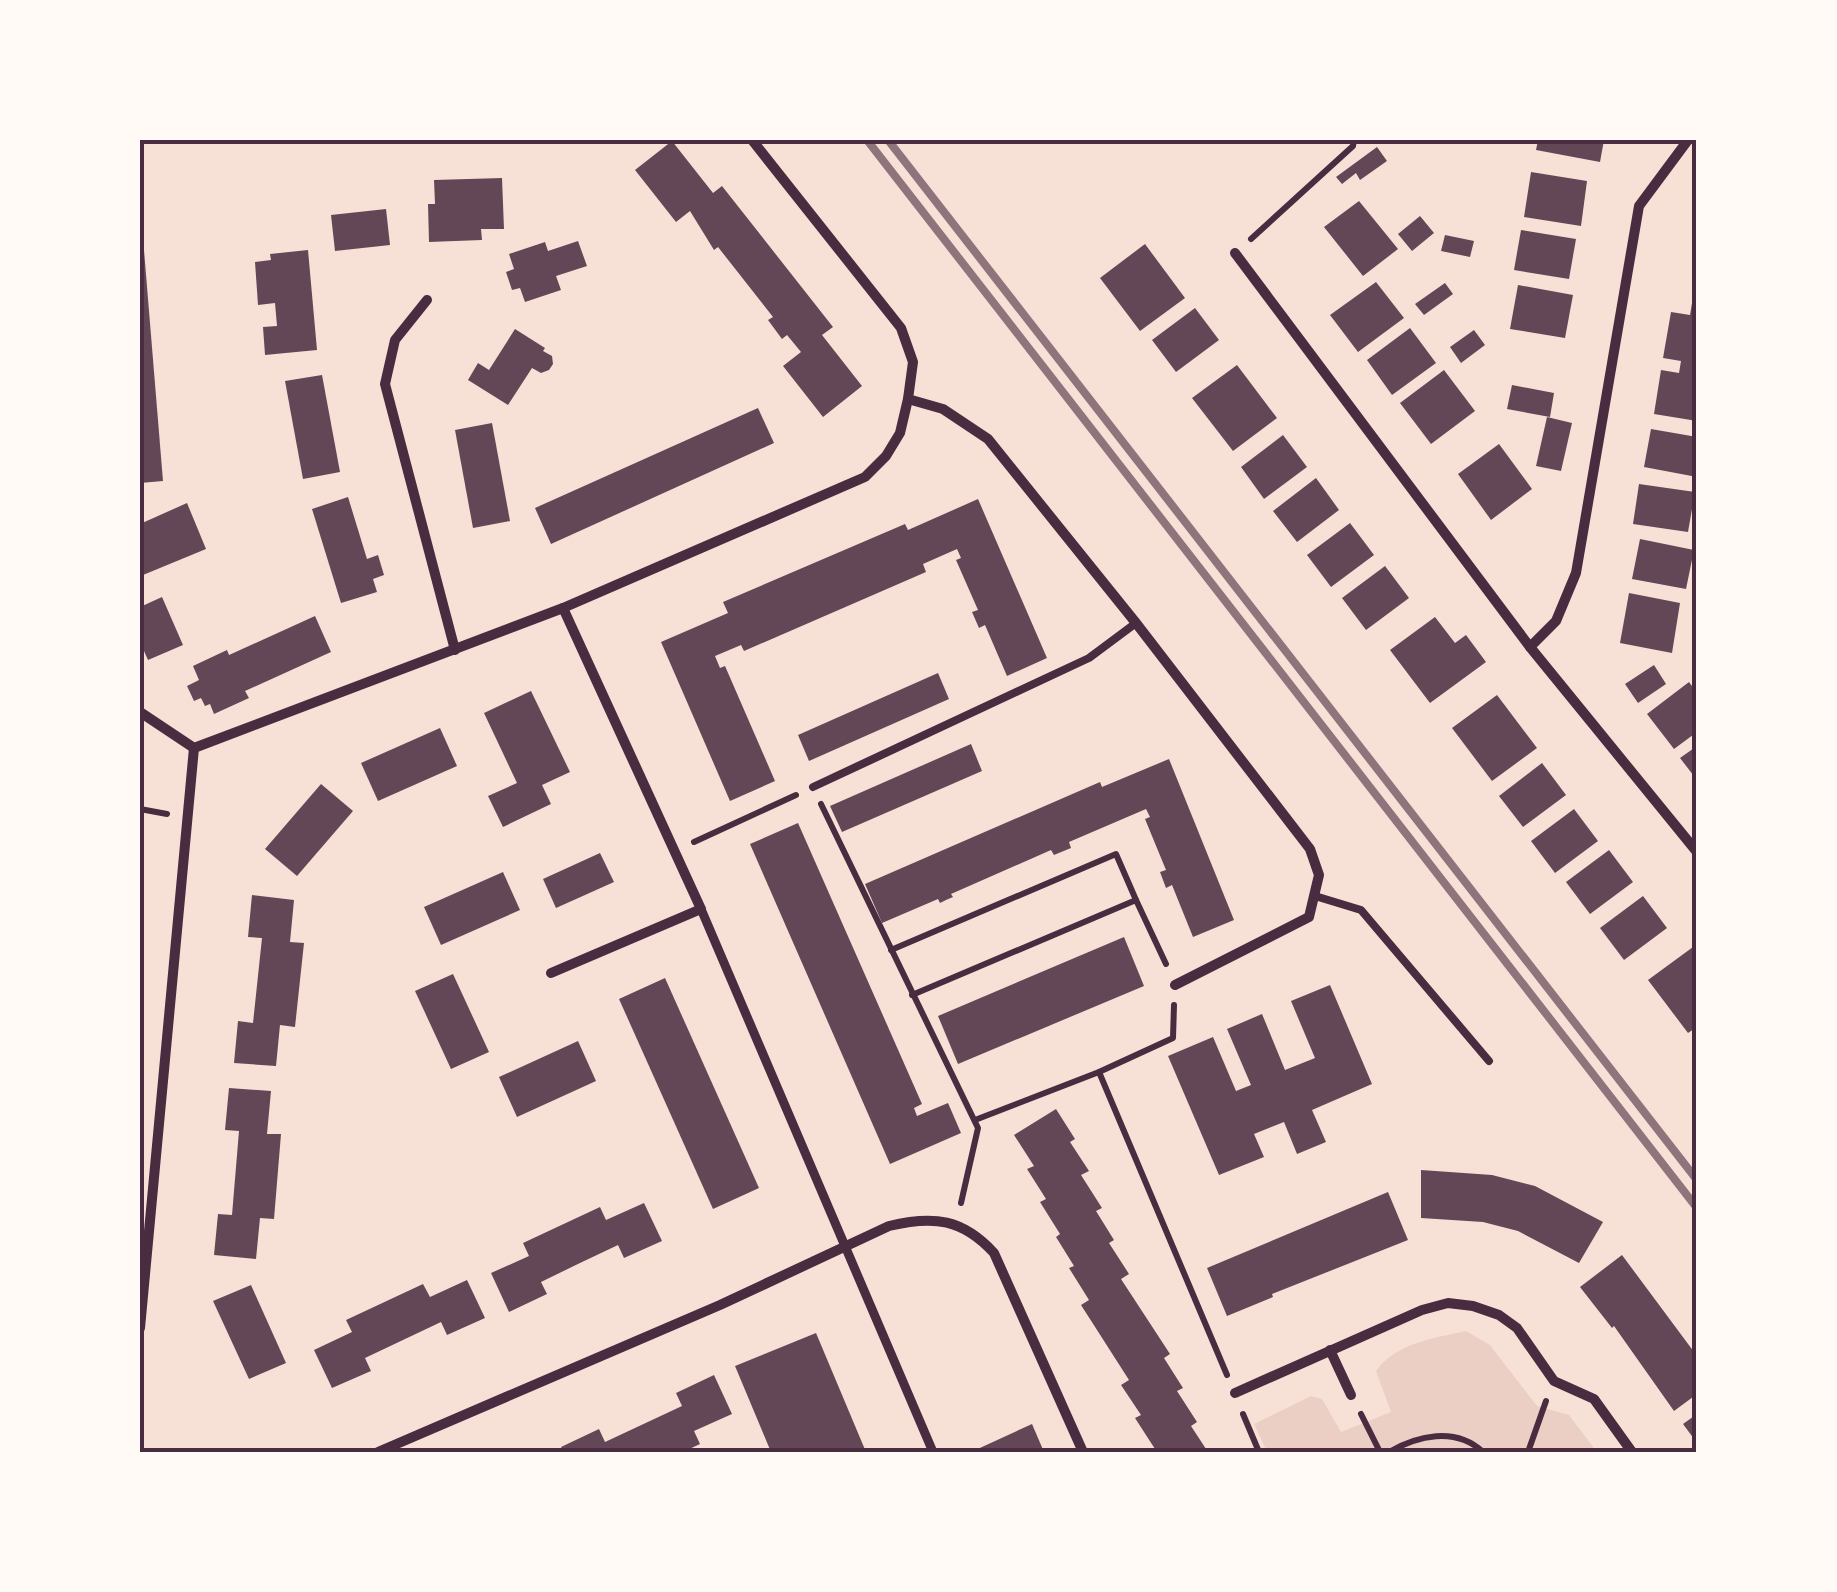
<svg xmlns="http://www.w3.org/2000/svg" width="1837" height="1592" font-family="'Archivo Narrow',sans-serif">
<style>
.green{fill:#ebcfc5}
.building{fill:#644757}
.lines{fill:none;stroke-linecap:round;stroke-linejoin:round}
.path{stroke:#4a2c40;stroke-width:6}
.service{stroke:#4a2c40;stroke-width:8}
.pedestrian{stroke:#4a2c40;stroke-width:9}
.minor{stroke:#4a2c40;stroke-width:10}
.rail{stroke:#8f747c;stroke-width:8}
.neatline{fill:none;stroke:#4a2c40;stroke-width:4}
</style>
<rect width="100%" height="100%" fill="#f7e1d7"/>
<path class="green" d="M1466 1331 1490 1345 1537 1406 1569 1415 1597 1452H1267L1254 1424 1311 1396 1322 1399 1341 1432 1391 1412 1376 1371C1396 1343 1434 1338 1466 1331Z"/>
<g class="building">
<polygon points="1538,140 1604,140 1600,162 1536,150"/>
<polygon points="672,141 713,193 722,186 833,327 822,335 862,386 823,417 783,366 801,352 787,335 782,339 768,320 773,317 718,247 714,250 690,211 676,222 635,170"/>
<polygon points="1377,147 1387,161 1360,180 1356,173 1342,184 1336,177"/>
<polygon points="1531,172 1587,181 1581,226 1524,217"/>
<polygon points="502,178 504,229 481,229 482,240 429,242 428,204 435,204 434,180"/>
<polygon points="1359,201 1398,249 1363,276 1324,227"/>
<polygon points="386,209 390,245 335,251 331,215"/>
<polygon points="1420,216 1434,233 1412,251 1398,234"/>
<polygon points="1521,230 1576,239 1569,279 1514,270"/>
<polygon points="1445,235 1474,241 1470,257 1441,251"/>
<polygon points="140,238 143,238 163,481 140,483"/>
<polygon points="578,241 587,266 556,276 561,290 525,302 520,288 512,290 506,272 514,269 509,254 545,242 548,251"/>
<polygon points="1145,244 1185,298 1140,331 1100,278"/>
<polygon points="308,250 317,350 265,355 263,327 277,326 275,303 258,305 255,262 271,260 270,254"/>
<polygon points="1376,282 1404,318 1358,352 1330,315"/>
<polygon points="1445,283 1453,294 1424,315 1415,304"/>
<polygon points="1518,285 1573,295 1565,338 1510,329"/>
<polygon points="1692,303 1697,304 1697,421 1654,414 1661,370 1679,373 1681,361 1663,358 1671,312 1690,315"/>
<polygon points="1195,308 1219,340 1176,372 1152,340"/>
<polygon points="1410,328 1436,363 1392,395 1367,360"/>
<polygon points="515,329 545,348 543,351 552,356 553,364 549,370 541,373 532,368 508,405 468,380 478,363 489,370"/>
<polygon points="1474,330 1485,345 1461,363 1450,347"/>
<polygon points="1237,365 1277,418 1233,451 1192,398"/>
<polygon points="1444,370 1475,411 1431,444 1400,403"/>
<polygon points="322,375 340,472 303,479 285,381"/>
<polygon points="1512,385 1554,393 1550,417 1507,409"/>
<polygon points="758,408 774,443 551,544 535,508"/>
<polygon points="1547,417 1572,423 1561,471 1536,466"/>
<polygon points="492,423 510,521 473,528 455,430"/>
<polygon points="1651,429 1697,437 1697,477 1644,467"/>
<polygon points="1283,435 1307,467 1264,499 1241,467"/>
<polygon points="1499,444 1532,489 1491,520 1458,474"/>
<polygon points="1316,478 1339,510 1297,542 1273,511"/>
<polygon points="1639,484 1695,492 1688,532 1633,524"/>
<polygon points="348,497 367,559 378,555 384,575 373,579 377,592 341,603 312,509"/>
<polygon points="978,499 1047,658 1007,676 985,625 979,628 972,612 978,610 956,560 961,558 957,549 923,564 926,572 744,651 741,645 715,656 720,668 725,666 775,781 730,801 661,642 728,613 723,602 905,524 908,530"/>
<polygon points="187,503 206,549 143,575 140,568 140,524"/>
<polygon points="1350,523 1374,555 1331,587 1307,555"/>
<polygon points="1640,539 1694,550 1686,589 1632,579"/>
<polygon points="1385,566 1409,598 1366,630 1342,598"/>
<polygon points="1629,593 1680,603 1672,653 1620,643"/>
<polygon points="162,597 183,645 148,660 140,642 140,607"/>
<polygon points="315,616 331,652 245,691 249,698 214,714 210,704 205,706 201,698 194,701 187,686 199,680 193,666 227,650 229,655"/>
<polygon points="1435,617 1455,643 1466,635 1486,662 1430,703 1390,650"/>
<polygon points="1654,665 1666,684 1638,703 1625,684"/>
<polygon points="938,673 949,699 809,761 798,735"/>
<polygon points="1689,682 1697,693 1697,732 1674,749 1647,714"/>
<polygon points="531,691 570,772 542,785 551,804 503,827 488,796 517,783 484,713"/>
<polygon points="1497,695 1537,748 1492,781 1452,728"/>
<polygon points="440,728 457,766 378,801 361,763"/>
<polygon points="971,744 982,771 842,832 830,806"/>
<polygon points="1697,746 1697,780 1680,758"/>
<polygon points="1169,759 1234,920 1193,937 1172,885 1166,888 1160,872 1166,870 1145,819 1150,817 1146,809 1069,842 1071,848 1054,855 1051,850 951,894 953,897 946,900 940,903 938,899 882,923 865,884 1100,782 1102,787"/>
<polygon points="1542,763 1566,795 1523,827 1499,796"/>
<polygon points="321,784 353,811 297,876 265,849"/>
<polygon points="1574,809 1598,841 1555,873 1531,841"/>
<polygon points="798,823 922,1104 914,1108 917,1116 948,1103 961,1133 890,1164 750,844"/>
<polygon points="1609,850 1633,882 1590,914 1566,882"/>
<polygon points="600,853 614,882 556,908 543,879"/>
<polygon points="503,872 520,910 441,945 424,907"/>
<polygon points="252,895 294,900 290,942 304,943 295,1027 280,1025 276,1066 234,1063 238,1021 253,1023 262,938 248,937"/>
<polygon points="1643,896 1667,928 1624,960 1600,928"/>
<polygon points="1124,937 1144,986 958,1064 938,1016"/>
<polygon points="1693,947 1697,952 1697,1027 1688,1033 1648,980"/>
<polygon points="453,974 489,1052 451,1069 415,991"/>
<polygon points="665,978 759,1188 713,1209 619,999"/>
<polygon points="1330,985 1372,1084 1312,1110 1326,1142 1297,1154 1284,1122 1254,1134 1264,1157 1219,1175 1168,1056 1213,1037 1236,1091 1251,1085 1227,1029 1262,1014 1285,1070 1315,1058 1291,1001"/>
<polygon points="578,1041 596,1081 517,1117 499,1077"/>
<polygon points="229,1088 271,1091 267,1134 281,1134 274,1219 260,1218 256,1259 214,1255 218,1214 232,1215 239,1131 225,1130"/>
<polygon points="1056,1109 1075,1139 1070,1142 1089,1171 1081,1175 1102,1208 1096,1211 1114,1240 1109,1243 1129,1274 1121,1279 1170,1354 1164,1358 1183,1388 1177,1391 1197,1422 1191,1426 1208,1452 1150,1452 1155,1449 1135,1418 1141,1415 1121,1385 1129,1380 1081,1305 1089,1300 1069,1268 1074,1266 1056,1237 1060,1234 1040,1202 1046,1199 1027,1169 1034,1166 1014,1135"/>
<polygon points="1421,1170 1492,1175 1535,1186 1603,1222 1579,1263 1518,1231 1483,1222 1421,1218"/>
<polygon points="1388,1192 1408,1240 1272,1294 1273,1297 1227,1316 1207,1268"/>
<polygon points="644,1203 662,1241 624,1258 618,1245 580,1263 541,1282 547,1294 509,1312 491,1273 529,1256 523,1243 600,1207 606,1220"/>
<polygon points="1622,1255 1697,1356 1697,1394 1674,1411 1614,1326 1612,1328 1580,1287"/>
<polygon points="467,1280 485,1318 447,1335 441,1322 365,1358 371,1371 332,1388 314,1350 352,1332 346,1320 423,1284 430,1297"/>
<polygon points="251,1285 286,1363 249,1379 213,1301"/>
<polygon points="816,1333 866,1452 771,1452 735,1366"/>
<polygon points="714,1375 732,1414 694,1431 700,1444 683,1452 564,1452 561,1447 599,1429 605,1442 682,1406 676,1393"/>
<polygon points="1697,1414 1697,1443 1683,1424"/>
<polygon points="1032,1424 1044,1452 971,1452"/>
</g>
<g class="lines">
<g class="path">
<polyline points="1251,239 1353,146 1354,140"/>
<polyline points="821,804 978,1128 961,1203"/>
<polyline points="140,809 167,814"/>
<polyline points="694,842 796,795"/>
<polyline points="891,950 1116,854 1136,900"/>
<polyline points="912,995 1136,900 1166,964"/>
<polyline points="1099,1072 1227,1375"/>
<polyline points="975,1120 1099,1072 1173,1038 1174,1005"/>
<polyline points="1243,1414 1259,1452"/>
<polyline points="1361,1414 1380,1452"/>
<path d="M1389 1452C1417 1436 1455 1426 1483 1452"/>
<polyline points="1528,1452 1546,1401"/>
</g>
<g class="service">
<polyline points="813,787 1089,658 1136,623"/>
<polyline points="1315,896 1361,910 1489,1061"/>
</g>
<polyline class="pedestrian" points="701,909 933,1452"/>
<g class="minor">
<polyline points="1235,253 1530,647 1697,852"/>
<polyline points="427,300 395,340 385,384 455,650"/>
<polyline points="908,399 943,409 988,439 1136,623 1310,849 1319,875 1309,917 1175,985"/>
<polyline points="1530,647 1556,621 1576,573 1639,206 1688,140"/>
<polyline points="140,712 194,748"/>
<polyline points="551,973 701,909 563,608"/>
<polyline points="140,1328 194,748 563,608 865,477 886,456 900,433 908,399 913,362 901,328 752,140"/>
<polyline points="1330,1350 1351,1395"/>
<polyline points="1235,1393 1422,1310 1448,1303 1473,1306 1499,1315 1517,1328 1554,1381 1594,1399 1632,1452"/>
<path d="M378 1452 720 1305 889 1226C934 1215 963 1219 994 1253L1083 1452"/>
</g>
<g class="rail">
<polyline points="867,140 1697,1208"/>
<polyline points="888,140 1697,1180"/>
</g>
</g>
<rect width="1837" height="1592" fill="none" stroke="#fffaf5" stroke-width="285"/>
<rect x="142" y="142" width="1552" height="1308" class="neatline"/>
</svg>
